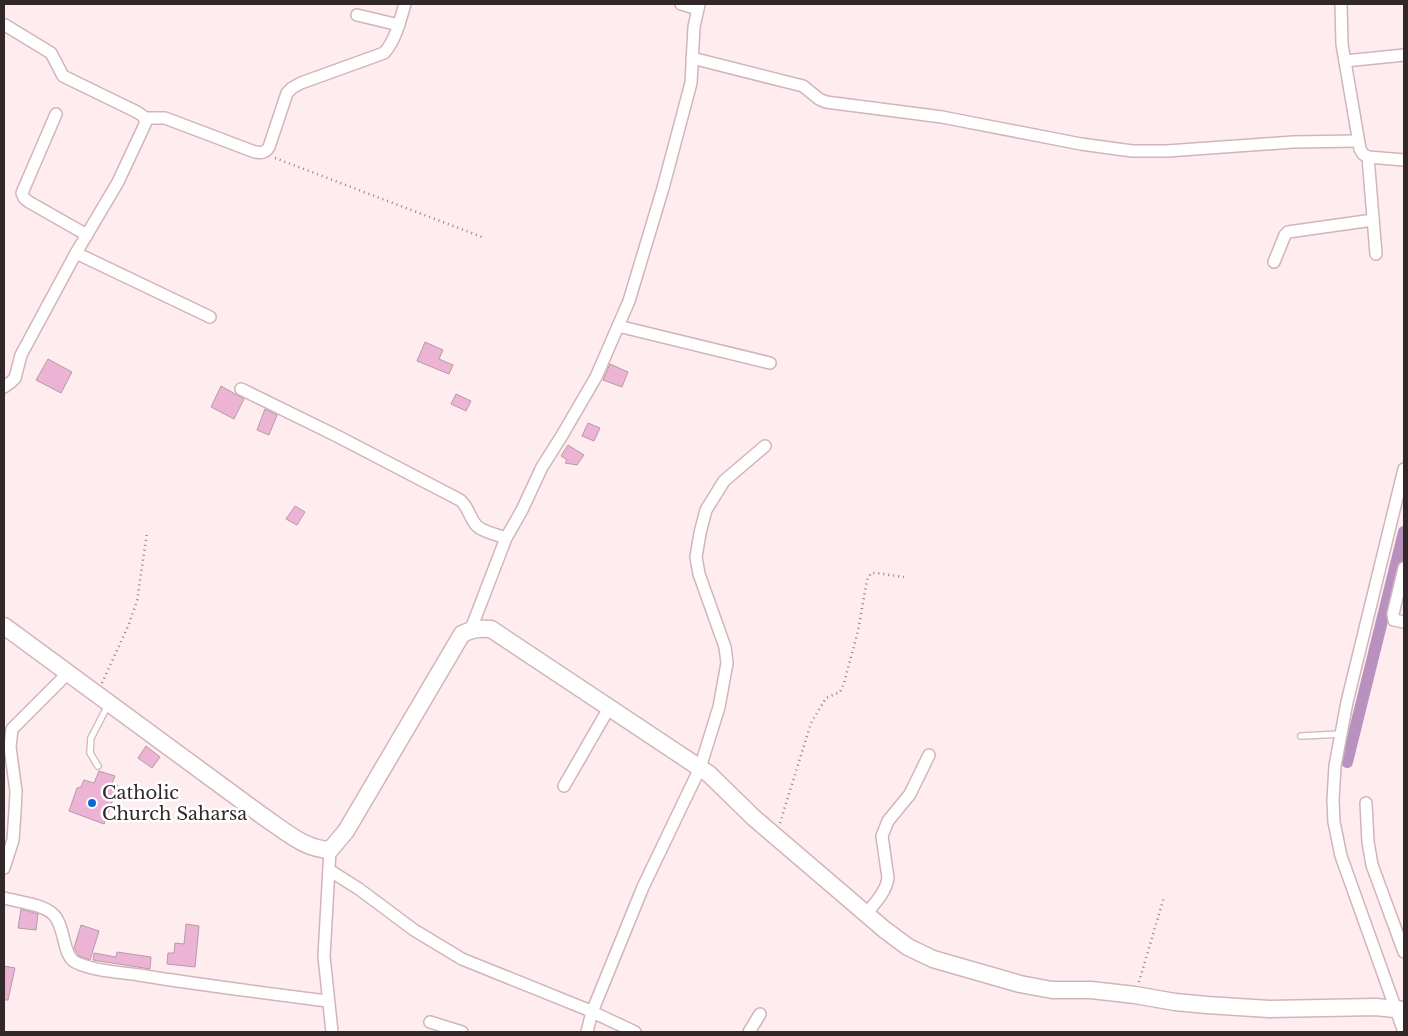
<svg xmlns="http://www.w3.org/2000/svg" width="1408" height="1036" font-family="'Libre Baskerville',serif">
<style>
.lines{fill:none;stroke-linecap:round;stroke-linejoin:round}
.canal{stroke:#b991bf;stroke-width:12}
.building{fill:#edb3d4;stroke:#b39ca8}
.lane-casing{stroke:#d1b5ba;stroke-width:8}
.street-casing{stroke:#d1b5ba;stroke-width:14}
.secondary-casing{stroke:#d1b5ba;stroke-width:19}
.path{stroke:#908284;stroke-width:2.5;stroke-dasharray:1 4;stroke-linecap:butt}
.lane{stroke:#fff;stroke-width:5.5}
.street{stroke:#fff;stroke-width:11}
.secondary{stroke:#fff;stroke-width:16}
.poi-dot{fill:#0f69d2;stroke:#fff;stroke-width:2}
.labels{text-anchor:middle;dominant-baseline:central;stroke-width:5;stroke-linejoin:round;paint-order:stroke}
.poi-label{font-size:18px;fill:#322729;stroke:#fff;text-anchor:start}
</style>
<rect width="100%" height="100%" fill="#feecef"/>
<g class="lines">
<polyline class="canal" points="1347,762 1404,532"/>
</g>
<g class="building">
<polygon points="425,342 443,350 439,359 453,365 449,374 417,361"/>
<polygon points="48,359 72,372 61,393 36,380"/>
<polygon points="610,364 628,372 622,387 603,380"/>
<polygon points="221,386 244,399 234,419 211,407"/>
<polygon points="456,394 471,401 466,411 451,404"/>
<polygon points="265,409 277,415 269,435 257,430"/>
<polygon points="588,423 600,428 594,441 582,436"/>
<polygon points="568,445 584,455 577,465 565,463 567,460 561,456"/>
<polygon points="295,506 305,512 297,525 286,519"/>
<polygon points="146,746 160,757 152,768 138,758"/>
<polygon points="99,771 115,776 112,783 118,785 104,824 69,811 77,788 81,787 84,780 94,783"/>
<polygon points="21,909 38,914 36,930 18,928"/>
<polygon points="186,924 199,926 195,967 167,964 168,953 174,953 175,943 184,944"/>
<polygon points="81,925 99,931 90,960 79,956 74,948"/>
<polygon points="117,952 151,957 150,969 93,960 94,953 116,957"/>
<polygon points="4,966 15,968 8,1000 4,1000"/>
</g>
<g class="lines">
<g class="lane-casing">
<g id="lane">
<polyline points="1301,736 1341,734"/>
<polyline points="98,766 90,753 91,738 108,705"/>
</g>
</g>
<g class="street-casing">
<g id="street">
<polyline points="681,4 698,9"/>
<polyline points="1341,4 1342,44 1360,149 1363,154 1368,157 1404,160"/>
<polyline points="357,15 399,25"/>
<polyline points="692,58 803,86 819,99 826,102 942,117 1081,144 1132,151 1167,151 1293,142 1357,141"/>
<polyline points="1345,61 1404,55"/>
<polyline points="56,114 22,193 24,198 29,202 87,235"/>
<path d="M145 118H165L255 152C262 153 265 153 269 147L287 93 292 88 301 83 384 53C396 40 400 20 405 4"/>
<polyline points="1368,157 1376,254"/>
<polyline points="76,253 210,317"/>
<polyline points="1274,262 1285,235 1288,232 1373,220"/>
<polyline points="618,326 770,363"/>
<polyline points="4,387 11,382 15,378 21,355 76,253 118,182 146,122 143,116 137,112 63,76 51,53 5,25"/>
<path d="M241 389 337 436 460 500C469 507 469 518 477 526 483 532 498 535 506 538"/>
<polyline points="1404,568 1393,614 1394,620 1404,622"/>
<polyline points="471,629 506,538 522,510 542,467 561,437 596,377 629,301 663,188 691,83 694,27 699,4"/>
<polyline points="564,786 609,708"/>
<polyline points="1366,803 1368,842 1372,865 1404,952"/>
<polyline points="330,850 324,956 332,1032"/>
<polyline points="4,868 13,840 15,812 16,791 10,747 12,729 68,673"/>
<polyline points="329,870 359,889 414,930 462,959 586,1009 635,1032"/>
<path d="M4 898C19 902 43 904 54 915 65 927 63 956 75 962 93 971 119 972 139 975 201 985 264 993 327 1001"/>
<path d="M866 914C875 903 886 892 888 878L882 836 888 821 910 794 929 755"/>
<polyline points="430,1022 462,1032"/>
<polyline points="587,1032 592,1012 643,887 700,768 719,707 727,663 725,647 699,574 696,557 700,533 706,510 724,481 765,446"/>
<polyline points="749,1032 760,1014"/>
<polyline points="1404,1032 1341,856 1334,822 1333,800 1335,766 1347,702 1404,469"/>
</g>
</g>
<g class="secondary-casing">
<path id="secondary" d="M4 626 264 817C285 831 304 849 330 850L346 831 462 634C472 629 479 628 491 629L709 774 754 818 885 930 908 947 933 959 1020 984 1052 990H1091L1135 995 1175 1002 1207 1005 1269 1009 1376 1007 1404 1010"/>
</g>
<g class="path">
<polyline points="275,158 482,237"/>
<polyline points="102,683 129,624 137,601 147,533"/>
<polyline points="780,823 811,723 826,698 840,692 844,683 858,631 867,580 871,573 876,573 904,577"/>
<polyline points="1139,982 1164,897"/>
</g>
<use href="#lane" class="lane"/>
<use href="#street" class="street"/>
<use href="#secondary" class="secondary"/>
</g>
<circle class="poi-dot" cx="92" cy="803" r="5"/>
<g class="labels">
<g class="poi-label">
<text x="102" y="793">Catholic<tspan x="102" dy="21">Church Saharsa</tspan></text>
</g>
</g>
<rect width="1408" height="1036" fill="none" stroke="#322729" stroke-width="10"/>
</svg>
